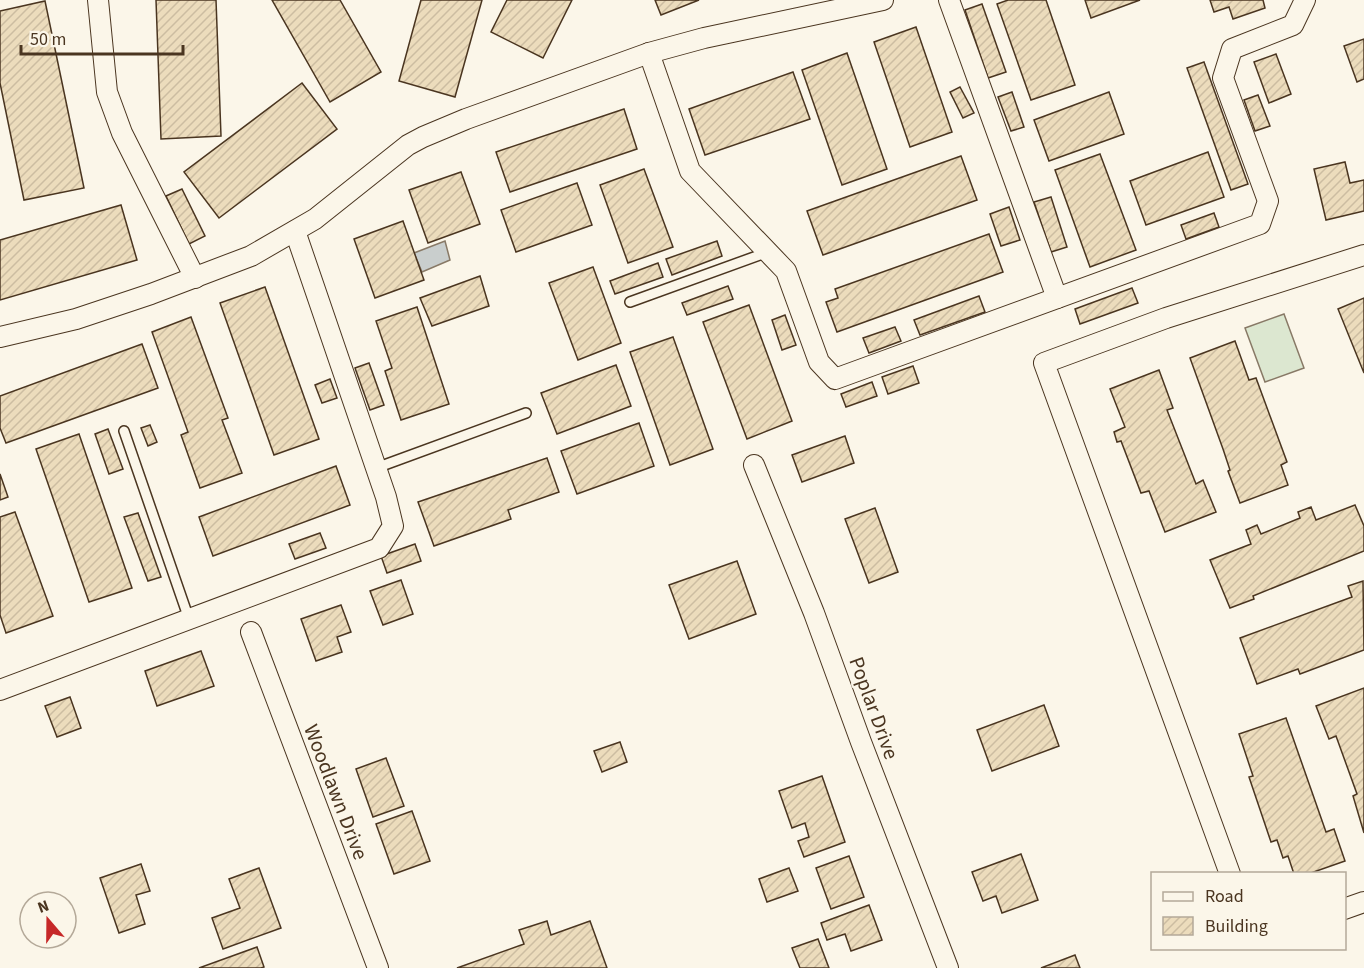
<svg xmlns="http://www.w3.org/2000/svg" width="1364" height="968" font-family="'Source Sans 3',sans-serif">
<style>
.grass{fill:#dce7d0;stroke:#887966;stroke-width:1.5}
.water{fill:#c9cecd;stroke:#887966;stroke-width:1.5}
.building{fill:url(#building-hatch);stroke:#4a3520;stroke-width:1.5}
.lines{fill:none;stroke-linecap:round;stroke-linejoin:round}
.lane-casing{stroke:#4a3520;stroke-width:12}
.street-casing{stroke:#4a3520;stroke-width:22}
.lane{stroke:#fbf6e9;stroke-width:9}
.street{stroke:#fbf6e9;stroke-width:20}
.labels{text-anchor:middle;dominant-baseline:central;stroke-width:4.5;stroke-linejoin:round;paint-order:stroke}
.street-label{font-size:21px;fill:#4a3520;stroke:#fbf6e9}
</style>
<defs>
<pattern id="building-hatch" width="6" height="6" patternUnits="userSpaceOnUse" patternTransform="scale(1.5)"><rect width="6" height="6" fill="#ecdcbc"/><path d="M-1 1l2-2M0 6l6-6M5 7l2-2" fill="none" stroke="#ccbda1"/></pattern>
</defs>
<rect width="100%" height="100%" fill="#fbf6e9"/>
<polygon class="grass" points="1284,314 1304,368 1265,382 1245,328"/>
<polygon class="water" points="445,241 450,260 422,272 414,253"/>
<g class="building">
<polygon points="156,0 216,0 221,136 161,139"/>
<polygon points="272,0 340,0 381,72 330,102"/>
<polygon points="421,0 482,0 455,97 399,81"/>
<polygon points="507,0 572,0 543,58 491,32"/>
<polygon points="655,0 699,0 661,15"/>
<polygon points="1008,0 1046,0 1075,85 1031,100 997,4"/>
<polygon points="1085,0 1140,0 1091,18"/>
<polygon points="1210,0 1263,0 1265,8 1233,19 1229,7 1214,12"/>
<polygon points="45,1 84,188 24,200 0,83 0,11"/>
<polygon points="982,4 1006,72 988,78 965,10"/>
<polygon points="916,27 952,132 910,147 874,42"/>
<polygon points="1364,39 1364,79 1357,82 1344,46"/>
<polygon points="847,53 887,169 842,185 802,70"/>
<polygon points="1276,54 1291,94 1269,103 1254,62"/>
<polygon points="1204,62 1248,184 1231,190 1187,68"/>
<polygon points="793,72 810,119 705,155 689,109"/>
<polygon points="302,83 337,129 219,218 184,172"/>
<polygon points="960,87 974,113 963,118 950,92"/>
<polygon points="1012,92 1024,127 1011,131 998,97"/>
<polygon points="1109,92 1124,134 1049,161 1034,120"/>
<polygon points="1258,95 1270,126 1255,131 1244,100"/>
<polygon points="624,109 637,149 510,192 496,152"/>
<polygon points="1208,152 1224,197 1146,225 1130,181"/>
<polygon points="1100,154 1136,250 1090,267 1055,170"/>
<polygon points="961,156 977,200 823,255 807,211"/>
<polygon points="1345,162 1350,183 1364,180 1364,211 1326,220 1314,169"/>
<polygon points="644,169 673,247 628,263 600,185"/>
<polygon points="461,172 480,224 428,243 409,190"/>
<polygon points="577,183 592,225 516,252 501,210"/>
<polygon points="182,189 205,236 189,244 166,196"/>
<polygon points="1051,197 1067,247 1051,252 1034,202"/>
<polygon points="121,205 137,260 0,300 0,240"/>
<polygon points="1009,207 1020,240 1001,246 990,214"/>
<polygon points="1214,213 1219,227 1186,239 1181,225"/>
<polygon points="403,221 424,280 375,298 354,239"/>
<polygon points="989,234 1003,272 837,332 826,302 838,298 835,289"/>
<polygon points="717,241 722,256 672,275 666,259"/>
<polygon points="658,263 663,277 615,294 610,281"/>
<polygon points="593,267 621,343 578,360 549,283"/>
<polygon points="480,276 489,306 432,326 420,298"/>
<polygon points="728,286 733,299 687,315 682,303"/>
<polygon points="265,287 319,439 274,455 220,303"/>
<polygon points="1132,288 1138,303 1080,324 1075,309"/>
<polygon points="979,296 985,312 920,335 914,320"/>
<polygon points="1364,298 1364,373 1338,309"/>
<polygon points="749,305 792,421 747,439 703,322"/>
<polygon points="417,307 449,404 401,420 385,371 392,368 376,321"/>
<polygon points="785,315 796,345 782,350 772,320"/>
<polygon points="191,317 228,418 222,420 242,473 200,488 181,435 188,432 152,332"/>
<polygon points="895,327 901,341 869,353 863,338"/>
<polygon points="673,337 713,449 670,465 630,352"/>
<polygon points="1235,341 1249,380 1256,378 1287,462 1281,465 1288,485 1240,503 1228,471 1230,470 1223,449 1190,358"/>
<polygon points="142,344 158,388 6,443 0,428 0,396"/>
<polygon points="369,363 384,405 370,410 355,368"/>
<polygon points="616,365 631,406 557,434 541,393"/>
<polygon points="913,366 919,383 888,394 882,377"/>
<polygon points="1159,370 1173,408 1167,410 1196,484 1203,480 1216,512 1165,532 1149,491 1141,493 1121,441 1117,442 1114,432 1125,427 1110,389"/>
<polygon points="330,379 337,398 322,403 315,385"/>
<polygon points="872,382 877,396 846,407 841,394"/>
<polygon points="639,423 654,466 577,494 561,451"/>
<polygon points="150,425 157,442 148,446 141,428"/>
<polygon points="108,429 123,469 109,474 95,434"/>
<polygon points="79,434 132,588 89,602 36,449"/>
<polygon points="845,436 854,463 802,482 792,455"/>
<polygon points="547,458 559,492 508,510 511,519 434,546 418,502"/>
<polygon points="336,466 350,505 213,556 199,517"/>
<polygon points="0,474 8,497 0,500"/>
<polygon points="1355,505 1364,526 1364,551 1253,596 1254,599 1230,608 1210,560 1251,544 1246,530 1257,525 1261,534 1300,518 1298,512 1311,507 1316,520"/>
<polygon points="875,508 898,572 869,583 845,519"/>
<polygon points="15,512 53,616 6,633 0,615 0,517"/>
<polygon points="138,513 161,577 148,581 124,517"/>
<polygon points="320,533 326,548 295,559 289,544"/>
<polygon points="415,544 421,561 387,573 381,556"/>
<polygon points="737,561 756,614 689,639 669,585"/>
<polygon points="401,580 413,614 383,625 370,591"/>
<polygon points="1363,581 1364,650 1300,674 1298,669 1257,684 1240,638 1352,597 1348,586"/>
<polygon points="341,605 351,632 337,637 342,652 316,661 301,619"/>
<polygon points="201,651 214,686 157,706 145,671"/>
<polygon points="1364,688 1364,833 1353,796 1357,794 1336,736 1329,739 1316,706"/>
<polygon points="70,697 81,728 57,737 45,706"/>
<polygon points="1044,705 1059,746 992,771 977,730"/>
<polygon points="1286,718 1326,832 1334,829 1345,861 1308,874 1294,874 1288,856 1283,858 1277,840 1271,842 1249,777 1253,776 1239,734"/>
<polygon points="620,742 627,762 602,772 594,751"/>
<polygon points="386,758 404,806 373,817 356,769"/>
<polygon points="822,776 845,842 804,857 798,841 809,837 805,823 792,828 779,791"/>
<polygon points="412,811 430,861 394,874 376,824"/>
<polygon points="1021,854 1038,900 1002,913 996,896 983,901 972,872"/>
<polygon points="849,856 864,897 831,909 816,868"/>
<polygon points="141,864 150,891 136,895 145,924 119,933 100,878"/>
<polygon points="259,868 281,928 223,949 212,918 240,908 229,879"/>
<polygon points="789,868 798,891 767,902 759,879"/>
<polygon points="869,905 882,940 851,951 845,934 827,940 821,923"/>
<polygon points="547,921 551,935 590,921 607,968 457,968 524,944 519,930"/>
<polygon points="818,939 829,968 800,968 792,948"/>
<polygon points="257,947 264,967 261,968 199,968"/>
<polygon points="1075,955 1080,968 1041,968"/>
</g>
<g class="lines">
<g class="lane-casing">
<g id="lane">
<polyline points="630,302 768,252"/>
<polyline points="124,431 189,619"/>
<polyline points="376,468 526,413"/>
</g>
</g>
<g class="street-casing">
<g id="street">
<polyline points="98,0 107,92 122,133 195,278"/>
<polyline points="949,0 1057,298"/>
<polyline points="649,53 690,171 786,271 819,362 835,379 1260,224 1268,201 1223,78 1232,49 1293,25 1305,0"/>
<polyline points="0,337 76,319 151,294 251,256 315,219 408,145 423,137 466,119 649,53 704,38 883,0"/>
<polyline points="754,465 814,613 861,742 948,968"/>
<polyline points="251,632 378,968"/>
<polyline points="0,690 379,548 393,526 386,497 295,231"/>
<polyline points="1230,874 1044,363 1166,318 1364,255"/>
<polyline points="1344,909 1364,902"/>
</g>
</g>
<use href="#lane" class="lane"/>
<use href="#street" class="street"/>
</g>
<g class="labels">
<g class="street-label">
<text transform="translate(874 708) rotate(70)">Poplar Drive</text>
<text transform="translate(336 792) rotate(69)">Woodlawn Drive</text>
</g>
</g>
<rect x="1151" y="872" width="195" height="78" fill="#fbf6e9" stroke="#b4a999" stroke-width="1.5"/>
<rect x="1163" y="892" width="30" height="9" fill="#fbf6e9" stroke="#b4a999" stroke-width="1.5"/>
<text x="1205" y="902" font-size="18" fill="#4a3520">Road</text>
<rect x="1163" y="917" width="30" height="18" fill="url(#building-hatch)" stroke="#b4a999" stroke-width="1.5"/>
<text x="1205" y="932" font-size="18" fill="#4a3520">Building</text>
<g transform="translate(48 920) rotate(340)"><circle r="28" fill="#fbf6e9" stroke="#b4a999" stroke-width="1.5"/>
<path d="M0-4.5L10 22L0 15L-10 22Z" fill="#c62828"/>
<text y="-9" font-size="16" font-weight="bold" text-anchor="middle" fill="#4a3520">N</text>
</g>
<path d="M21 45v9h162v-9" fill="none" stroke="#4a3520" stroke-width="3"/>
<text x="30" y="45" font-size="18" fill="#4a3520" stroke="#fbf6e9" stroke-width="4.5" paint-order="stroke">50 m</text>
</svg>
